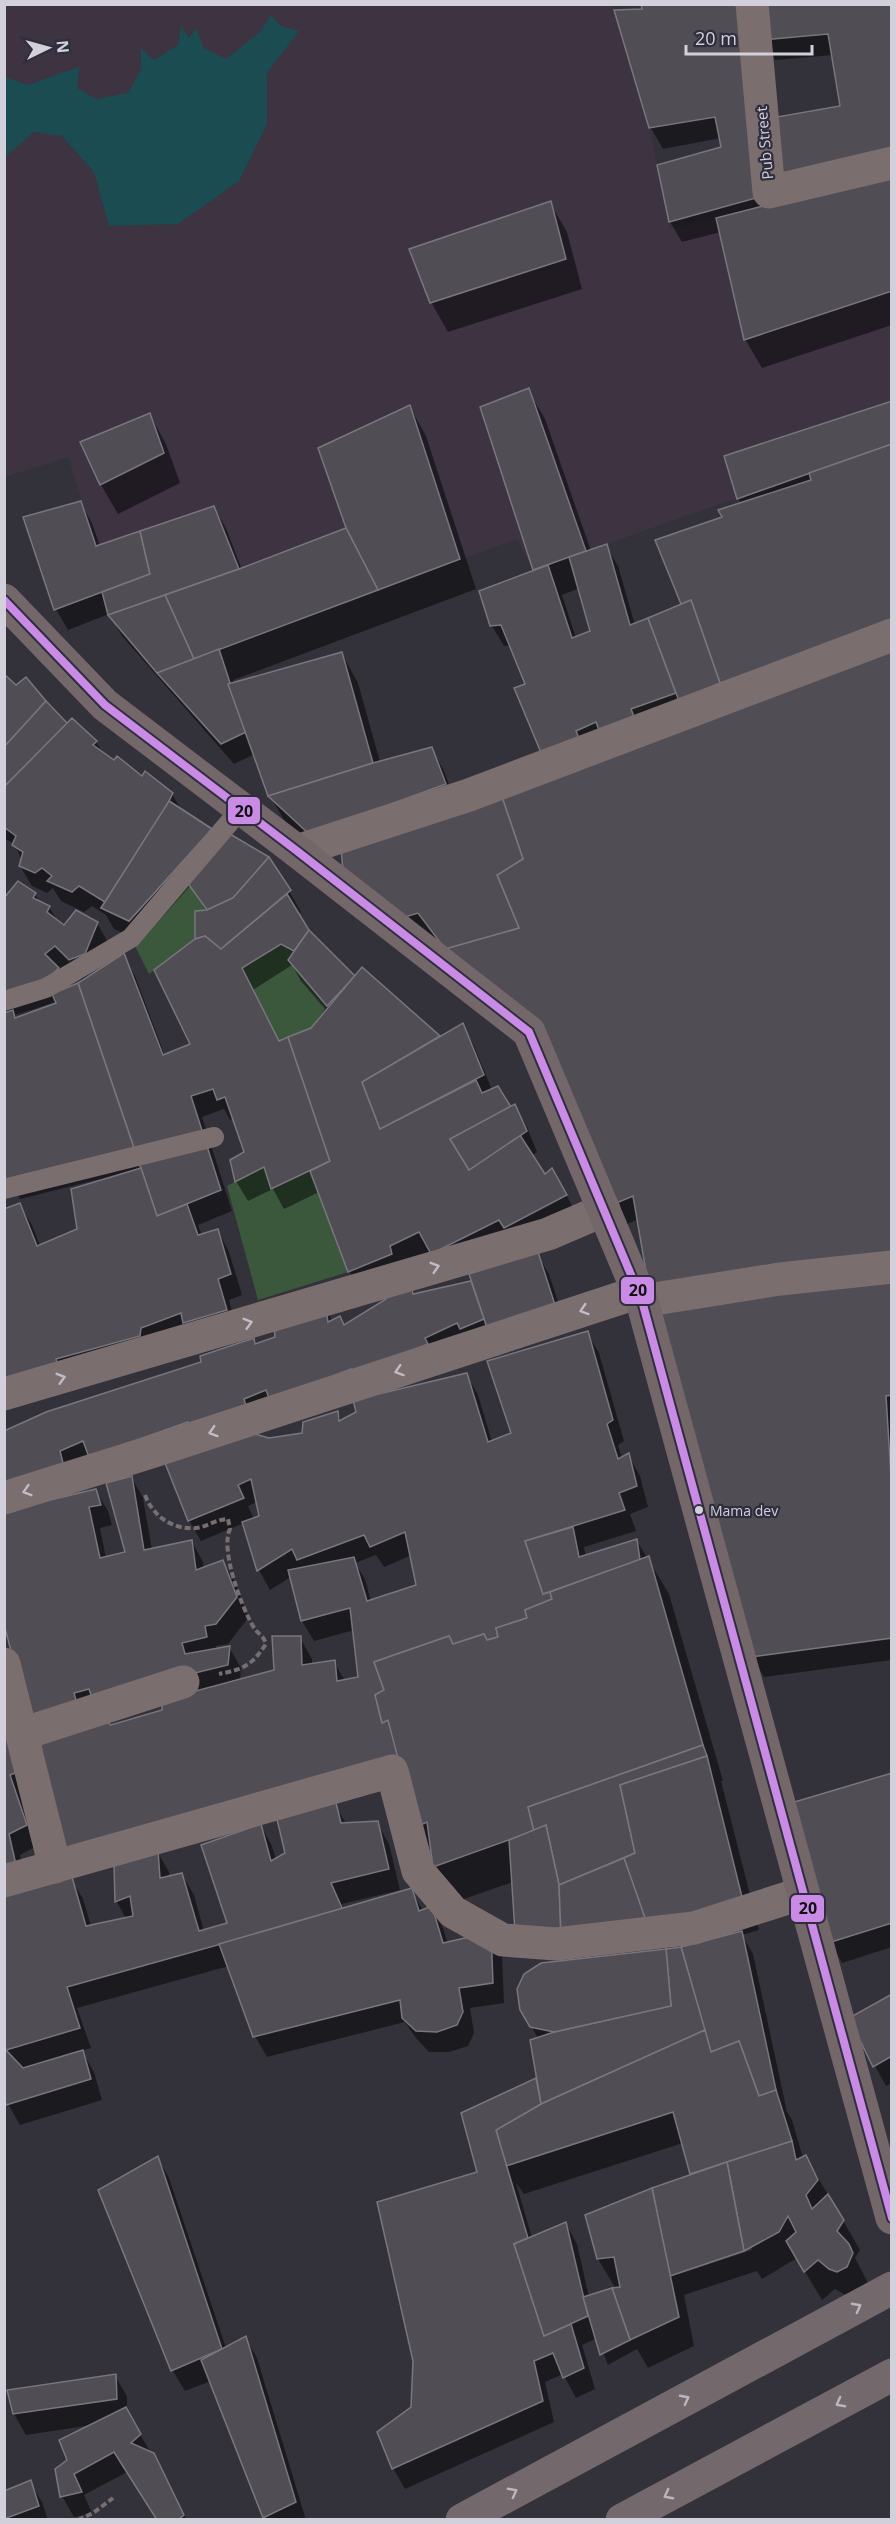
<svg xmlns="http://www.w3.org/2000/svg" width="896" height="2524" font-family="'Open Sans',sans-serif">
<style>
.industrial{fill:#3d3341}
.green{fill:#3b583d}
.water{fill:#1a4c52}
.shadow{fill:#0007;fill-rule:evenodd}
.building{fill:#504e54;stroke:#79767e;stroke-width:1.5}
.lines{fill:none;stroke-linecap:round;stroke-linejoin:round}
.path{stroke:#766e70;stroke-width:4;stroke-dasharray:6 3;stroke-linecap:butt}
.service{stroke:#7b6e6f;stroke-width:20}
.minor{stroke:#7b6e6f;stroke-width:33}
.tertiary{stroke:#7b6e6f;stroke-width:33}
.secondary{stroke:#74676a;stroke-width:33}
.trunk{stroke:#73686c;stroke-width:33}
.bus-1-casing{stroke:#302e3e;stroke-width:12}
.bus-1{stroke:#ca8be6;stroke-width:8}
.oneway{stroke:#c1bcc5}
.oneway2{stroke:#bab6bf}
.bus-dot{fill:#d2d0db;stroke:#302e3e;stroke-width:2}
.labels{text-anchor:middle;dominant-baseline:central;stroke-width:4.5;stroke-linejoin:round;paint-order:stroke}
.bus-label{font-size:14px;fill:#d2d0db;stroke:#302e3e;text-anchor:start}
.street-label{font-size:15px;fill:#d2d0db;stroke:#302e3e}
.line-badge{stroke:#302e3e;stroke-width:2}
.pale-badge-label{font-size:16px;text-anchor:middle;font-weight:bold;fill:#111}
</style>
<rect width="100%" height="100%" fill="#33323a"/>
<polygon class="industrial" points="5,5 613,5 651,135 670,229 891,173 891,444 533,570 517,539 378,590 239,569 214,506 96,546 68,457 5,477"/>
<g class="green">
<polygon points="187,882 207,910 195,912 195,939 149,974 131,938"/>
<polygon points="281,944 294,951 288,960 327,1006 311,1028 279,1041 242,968"/>
<polygon points="264,1167 272,1189 310,1171 348,1272 258,1300 227,1186"/>
</g>
<polygon class="water" points="271,15 281,26 299,31 267,73 267,124 239,181 178,224 109,226 94,172 62,136 34,132 5,157 5,77 28,85 79,67 77,88 96,99 128,93 141,70 141,48 154,60 178,45 181,26 189,38 196,28 204,48 226,59 260,32"/>
<g class="shadow">
<polygon points="737,4 766,207 842,107 833,55 775,60 763,39 892,4 892,325 762,368 745,339 721,232 682,242 670,222 659,166 723,148 721,138 663,149 651,128 616,11"/>
<polygon points="550,203 567,232 582,289 448,332 431,302"/>
<path d="M528 390 545 419 591 551 606 546 618 566 635 625 683 605 657 541 724 518 742 504 738 498 892 402V1660L764 1677 752 1656 639 1219 627 1224 544 1037 361 901 343 847 322 855 289 824 287 825 270 796 255 754 234 764 122 636 109 614 68 630 56 609 80 502 92 523 100 546 214 508 226 528 242 570 348 529 410 407 426 436 476 589 233 680 234 683 342 654 358 683 380 762 431 749 443 769 457 805 555 775 527 685 511 645 504 646 492 626 535 571 553 564ZM580 588 592 632 576 638 562 595Z"/>
<polygon points="150,415 166,444 180,483 118,514 101,485 82,443"/>
<path d="M4 676 68 726 96 741 103 754 172 794 182 811 289 891 301 912 298 915 308 931 356 978 362 969 439 1038 462 1025 474 1046 492 1090 510 1110 515 1107 527 1127 537 1152 531 1156 544 1176 564 1190 577 1216 361 1292 349 1271 319 1192 284 1209 273 1189 248 1201 236 1181 245 1153 234 1118 230 1120 224 1109 202 1117 232 1211 198 1225 202 1236 218 1231 229 1252 242 1295 229 1300 237 1331 4 1408 20 1205 32 1225 40 1246 79 1230 100 1182V1179L20 1199 8 1178 4 1168V900L35 894 40 903 49 907 59 923 64 928 97 923 109 944 98 972 123 956 135 976 165 1056 192 1045 196 940 206 911 190 886 141 941 114 929 106 915 92 906 84 912 61 901 53 888 47 893 32 886 20 866 22 860 14 844 4 838ZM68 965 83 982 69 989 59 972ZM292 965 301 981 326 1010 312 1029 279 1043 253 990ZM59 1001 60 1003 17 1019 15 1015Z"/>
<path d="M537 1254 549 1274 567 1329 502 1354 494 1340 473 1349 470 1343 436 1359 439 1365 367 1394 364 1389 283 1421 277 1411 255 1420 256 1427 205 1448 201 1442 102 1477 93 1462 71 1471 75 1488 17 1507 18 1509 96 1491 108 1511 112 1525 100 1528 106 1558 127 1553 108 1484 132 1478 143 1498 152 1550 192 1542 203 1562 204 1569 223 1562 235 1582 248 1618 228 1644 216 1646 217 1650 229 1647 241 1668 240 1681 275 1671 274 1638H300L312 1659V1665L334 1662 345 1681 360 1679 354 1630 314 1641 302 1621 291 1577 270 1590 259 1570 244 1523 201 1541 189 1520 167 1464 255 1435 269 1440 303 1434 304 1423 337 1412 342 1421 357 1412 354 1401 466 1374 478 1395 492 1442 513 1434 489 1362 587 1333 599 1353 624 1441 618 1445 622 1459 628 1455 640 1476 648 1507 630 1514 636 1531 584 1547 586 1557 637 1541 669 1594 723 1781H721L759 1930 742 1935 753 1954 787 2112 792 2120 803 2158 806 2157 860 2250 855 2258 868 2283 863 2296 854 2300 835 2289 822 2300 797 2258 762 2279 757 2271 684 2295 694 2346 648 2368 637 2349 608 2365 597 2338 582 2345 595 2389 576 2398 563 2374 545 2382 554 2422 405 2489 393 2468 378 2433 412 2408 414 2360 379 2203 479 2173 463 2113 536 2080 539 2085 532 2041 538 2038 521 2009 519 1989 525 1975 541 1965 663 1951 656 1939 626 1951 623 1946 596 1954 593 1948 574 1955 529 1953 517 1932 513 1882 455 1902 435 1867 433 1853 417 1826 404 1783 326 1801 295 1810V1812L335 1805 347 1825 377 1823 389 1844 400 1890 342 1904 345 1911 411 1890 423 1911 431 1908 443 1928 448 1944 490 1934 502 1955 504 2003 470 2008 474 2033 468 2046 449 2052H429L416 2038 405 2022 267 2057 255 2036 229 1966 77 2008 91 2048 82 2051 94 2072 102 2100 20 2125 8 2104 4 2093V1897L71 1879 83 1899 91 1926 126 1919 117 1902 115 1863 73 1876 61 1855 42 1741 62 1734 61 1732 42 1737 30 1716 4 1618V1432L46 1414 203 1362 202 1357 254 1340 257 1345 277 1339 276 1326 325 1309 333 1322 340 1318 345 1326 388 1300 384 1292 410 1284 416 1295 473 1282 471 1275ZM257 1502 261 1517 254 1519 248 1506ZM376 1555 384 1567 412 1555 418 1586 371 1601 365 1579 355 1563ZM164 1704V1711L111 1727 100 1719 88 1724 84 1713 101 1710 106 1718ZM278 1815 287 1854 276 1860 272 1846 261 1826 203 1846 228 1924 204 1931 194 1895 182 1875 169 1877V1872L157 1851ZM749 2072H752L763 2103 760 2104ZM683 2143 692 2175 586 2216 598 2259 616 2289 589 2297 577 2244 566 2224 532 2238 516 2183 524 2194ZM751 2247 752 2250 679 2274V2271Z"/>
<polygon points="4,1677 37,1846 20,1855 27,1885 4,1890"/>
<polygon points="892,1775 892,1947 842,1963 830,1942"/>
<polygon points="892,1996 892,2083 886,2086 875,2066"/>
<polygon points="158,2158 169,2178 226,2348 245,2338 257,2358 306,2520 266,2520 211,2381 185,2391 173,2371 100,2190"/>
<polygon points="115,2376 127,2396 127,2413 165,2476 187,2520 158,2520 127,2472 84,2495 92,2513 74,2517 62,2496 69,2460 92,2425 26,2435 14,2414 9,2391"/>
<polygon points="30,2482 42,2502 48,2520 4,2520 4,2493"/>
</g>
<g class="building">
<polygon points="641,4 738,4 756,198 669,222 657,165 721,147 715,117 649,128 614,10 642,9"/>
<polygon points="758,4 892,4 892,155 776,184 771,118 840,106 828,34 762,40"/>
<polygon points="892,173 892,291 744,340 716,218"/>
<polygon points="551,201 566,259 430,303 409,249"/>
<polygon points="529,388 586,551 533,570 480,407"/>
<polygon points="892,401 892,444 737,499 724,456"/>
<polygon points="410,405 460,559 378,590 346,528 318,448"/>
<polygon points="150,413 164,453 100,485 80,442"/>
<polygon points="892,444 892,622 720,683 691,600 681,604 655,540 722,517 718,510 811,480 809,473"/>
<polygon points="81,501 96,546 140,531 150,574 54,610 23,517"/>
<polygon points="214,506 239,569 108,615 102,592 150,574 140,531"/>
<polygon points="346,528 378,590 194,659 165,595 239,569"/>
<polygon points="607,544 630,625 648,618 676,693 631,709 635,719 600,733 596,722 576,731 579,738 542,755 514,688 525,684 501,625 490,626 479,591 548,565 572,638 590,631 569,557"/>
<polygon points="165,595 194,659 157,673 108,615"/>
<polygon points="691,600 720,683 679,701 648,618"/>
<polygon points="892,648 892,1260 649,1289 633,1196 614,1204 535,1020 445,949 519,928 497,875 523,859 501,794"/>
<polygon points="219,649 246,732 221,744 157,673"/>
<polygon points="342,652 373,763 268,796 228,684"/>
<polygon points="4,674 16,685 26,677 46,701 4,747"/>
<polygon points="46,701 68,724 4,787 4,747"/>
<polygon points="72,718 97,741 93,745 114,760 117,756 142,776 145,771 173,793 169,801 212,829 129,921 101,908 105,902 79,886 72,892 47,881 52,876 42,868 35,873 19,866 23,852 12,845 16,836 4,827 4,787"/>
<polygon points="432,747 446,784 309,834 268,796 373,763"/>
<polygon points="501,794 523,859 497,875 519,928 445,949 418,913 402,918 343,871 341,848"/>
<polygon points="169,801 212,829 129,921 101,908"/>
<polygon points="230,834 269,857 233,898 207,910 187,882"/>
<polygon points="269,857 291,890 221,949 205,936 195,939 195,911 207,910 233,898"/>
<polygon points="18,881 36,893 33,898 50,906 47,912 64,925 76,910 98,922 85,954 69,960 55,946 45,954 59,968 46,980 4,994 4,898"/>
<polygon points="287,894 309,930 294,951 281,944 242,968 279,1041 288,1037 330,1161 271,1189 264,1167 235,1182 230,1160 244,1152 225,1097 217,1100 213,1089 191,1096 221,1190 157,1216 78,983 124,953 163,1055 190,1044 154,970 195,939 205,936 221,949"/>
<polygon points="309,930 355,976 327,1006 288,960"/>
<polygon points="362,967 440,1036 362,1082 380,1129 476,1080 482,1093 498,1086 511,1107 450,1139 469,1170 520,1135 545,1174 552,1168 567,1195 504,1228 499,1220 431,1254 419,1232 390,1246 392,1254 348,1272 310,1171 330,1161 288,1037 311,1028"/>
<polygon points="78,983 134,1148 6,1179 4,1173 4,1013 13,1010 15,1018 56,1003 52,994"/>
<polygon points="463,1023 484,1075 380,1129 362,1082"/>
<polygon points="515,1104 527,1131 469,1170 450,1139"/>
<polygon points="141,1168 157,1216 187,1204 198,1235 218,1229 231,1274 218,1279 227,1310 183,1323 181,1313 141,1328 140,1336 56,1359 59,1369 4,1384 4,1209 20,1203 37,1246 77,1229 71,1189"/>
<polygon points="538,1252 556,1308 489,1334 469,1274"/>
<polygon points="892,1278 892,1395 886,1396 892,1492 892,1638 751,1657 658,1310"/>
<polygon points="471,1281 484,1319 460,1329 457,1323 425,1338 428,1344 354,1374 351,1369 270,1401 266,1390 244,1399 246,1406 192,1428 188,1422 89,1457 83,1441 60,1451 64,1467 4,1487 4,1431 46,1412 201,1362 200,1356 254,1338 255,1344 275,1337 274,1325 326,1307 328,1322 340,1316 344,1325 386,1299 382,1291 411,1283 413,1294"/>
<polygon points="588,1331 613,1420 607,1424 618,1459 629,1453 637,1486 619,1493 625,1510 525,1541 543,1594 550,1592 552,1599 525,1610 527,1618 496,1628 498,1637 487,1640 484,1634 453,1644 449,1636 374,1662 384,1690 375,1695 382,1723 388,1720 400,1761 60,1856 40,1740 100,1718 111,1725 162,1710 162,1700 274,1670 272,1636 301,1636 302,1665 335,1660 337,1681 358,1677 350,1608 301,1621 288,1570 354,1557 367,1601 416,1585 405,1532 370,1547 364,1535 297,1560 292,1549 257,1571 242,1522 259,1516 251,1479 238,1485 244,1498 188,1521 165,1463 255,1434 269,1438 302,1433 303,1422 338,1411 339,1421 356,1412 353,1400 467,1373 488,1442 511,1433 487,1361"/>
<polygon points="132,1476 144,1550 192,1540 196,1570 223,1560 237,1597 216,1624 205,1626 207,1637 182,1643 185,1654 230,1646 228,1665 92,1698 89,1689 74,1693 77,1704 28,1717 4,1624 4,1511 96,1489 101,1505 89,1507 100,1558 125,1552 106,1483"/>
<polygon points="573,1527 579,1557 637,1539 640,1560 543,1594 525,1541"/>
<polygon points="649,1556 703,1745 528,1807 534,1831 433,1867 427,1822 416,1827 388,1720 382,1723 375,1695 384,1690 374,1662 449,1636 453,1644 484,1634 487,1640 498,1637 496,1628 527,1618 525,1610 552,1599 550,1592"/>
<polygon points="4,1702 21,1771 10,1775 27,1825 9,1834 16,1865 4,1867"/>
<polygon points="703,1745 707,1756 620,1785 635,1853 559,1885 546,1825 534,1831 528,1807"/>
<polygon points="707,1756 743,1901 648,1928 624,1858 635,1853 620,1785"/>
<polygon points="892,1773 892,1923 828,1943 791,1803"/>
<polygon points="336,1803 341,1823 378,1821 389,1869 331,1883 343,1910 67,1987 80,2028 6,2050 23,2068 83,2050 91,2079 6,2105 4,2098 4,1896 72,1877 86,1926 133,1916 130,1896 115,1902 114,1865 158,1850 160,1878 182,1873 199,1931 227,1923 201,1845 261,1824 271,1861 285,1853 276,1815"/>
<polygon points="546,1825 559,1885 561,1935 515,1932 509,1840"/>
<polygon points="624,1858 645,1918 561,1935 559,1885"/>
<polygon points="412,1888 419,1911 432,1906 443,1943 491,1932 493,1983 459,1988 463,2012 457,2025 437,2032 416,2031 402,2018 400,2000 253,2037 219,1944"/>
<polygon points="742,1931 776,2090 759,2096 739,2041 711,2052 681,1947"/>
<polygon points="681,1947 705,2030 541,2104 530,2040 554,2032 671,2006 666,1949"/>
<polygon points="666,1949 671,2006 554,2032 530,2027 520,2010 517,1989 524,1974 541,1963"/>
<polygon points="892,1994 892,2056 873,2067 849,2018"/>
<polygon points="705,2030 711,2052 739,2041 759,2096 776,2090 792,2141 690,2174 673,2112 506,2166 496,2130 541,2104"/>
<polygon points="536,2078 541,2104 496,2130 528,2238 514,2244 544,2336 571,2324 584,2368 563,2378 553,2353 534,2361 543,2401 392,2469 377,2432 411,2407 413,2361 377,2202 477,2172 461,2113"/>
<polygon points="792,2141 796,2160 806,2155 818,2180 806,2195 812,2209 828,2194 844,2220 837,2231 849,2244 853,2253 847,2267 837,2272 829,2269 818,2260 804,2272 786,2241 796,2232 788,2216 779,2232 744,2251 727,2162"/>
<polygon points="158,2156 222,2349 171,2371 98,2190"/>
<polygon points="727,2162 744,2251 670,2276 652,2188"/>
<polygon points="652,2188 679,2317 630,2340 612,2288 620,2287 614,2257 597,2259 585,2215"/>
<polygon points="566,2222 588,2316 544,2336 514,2244"/>
<polygon points="612,2288 630,2340 600,2355 583,2297"/>
<polygon points="246,2336 296,2502 263,2518 201,2360"/>
<polygon points="116,2374 117,2399 13,2414 7,2390"/>
<polygon points="126,2407 141,2434 131,2443 154,2453 184,2515 178,2520 157,2520 114,2452 74,2474 82,2492 60,2497 55,2469 67,2460 59,2440"/>
<polygon points="31,2480 39,2506 4,2519 4,2491"/>
</g>
<g class="lines">
<g class="path">
<path d="M145 1495C153 1516 172 1530 196 1528 207 1527 216 1519 228 1519L230 1529C220 1549 241 1606 253 1626 257 1634 263 1634 266 1644 251 1666 244 1669 219 1674"/>
<polyline points="78,2520 93,2513 113,2498"/>
</g>
<g class="service">
<polyline points="4,1001 46,988 131,938 240,810"/>
<polyline points="4,1189 214,1137"/>
</g>
<g class="minor">
<polyline points="297,851 469,795 892,635"/>
<polyline points="4,1664 55,1867"/>
<polyline points="22,1734 183,1682"/>
<polyline points="4,1881 392,1771 418,1871 453,1912 503,1940 556,1944 694,1928 803,1893"/>
</g>
<g class="tertiary">
<polyline points="752,4 769,192 892,163"/>
<polyline points="642,1301 780,1279 892,1267"/>
<polyline points="4,1394 548,1234 604,1210"/>
<polyline points="4,1498 154,1451 639,1292"/>
</g>
<polyline class="secondary" points="4,600 105,705 297,851 529,1032 642,1301 892,2218"/>
<g class="trunk">
<polyline points="462,2520 892,2288"/>
<polyline points="622,2520 892,2375"/>
</g>
<g class="bus-1-casing">
<polyline id="bus-1" points="4,600 105,705 297,851 529,1032 642,1301 892,2218"/>
</g>
<use href="#bus-1" class="bus-1"/>
</g>
<defs><path id="oneway-chevron" d="M-2-3.5L2.5 0L-2 3.5" fill="none" stroke-width="1.6" stroke-linecap="round" stroke-linejoin="round" transform="scale(1.5)"/></defs>
<g class="oneway">
<use href="#oneway-chevron" transform="translate(435 1267) rotate(-17)"/>
<use href="#oneway-chevron" transform="translate(584 1310) rotate(162)"/>
<use href="#oneway-chevron" transform="translate(248 1323) rotate(-16)"/>
<use href="#oneway-chevron" transform="translate(399 1371) rotate(162)"/>
<use href="#oneway-chevron" transform="translate(61 1378) rotate(-16)"/>
<use href="#oneway-chevron" transform="translate(213 1432) rotate(162)"/>
<use href="#oneway-chevron" transform="translate(27 1491) rotate(163)"/>
</g>
<g class="oneway2">
<use href="#oneway-chevron" transform="translate(857 2307) rotate(-28)"/>
<use href="#oneway-chevron" transform="translate(685 2399) rotate(-28)"/>
<use href="#oneway-chevron" transform="translate(840 2403) rotate(152)"/>
<use href="#oneway-chevron" transform="translate(513 2492) rotate(-28)"/>
<use href="#oneway-chevron" transform="translate(668 2495) rotate(152)"/>
</g>
<circle class="bus-dot" cx="699" cy="1510" r="5"/>
<g class="labels">
<g class="bus-label">
<text x="710" y="1510">Mama dev</text>
</g>
<g class="street-label">
<text transform="translate(764 143) rotate(-95)">Pub Street</text>
</g>
</g>
<g class="line-badge">
<rect x="227" y="796" width="34" height="29" rx="6" fill="#ca8be6"/>
<rect x="620" y="1276" width="35" height="29" rx="6" fill="#ca8be6"/>
<rect x="790" y="1894" width="35" height="29" rx="6" fill="#ca8be6"/>
</g>
<g class="pale-badge-label">
<text x="244" y="817">20</text>
<text x="638" y="1296">20</text>
<text x="808" y="1914">20</text>
</g>
<rect width="896" height="2524" fill="none" stroke="#d2d0db" stroke-width="12"/>
<g transform="translate(48 48) rotate(85)" stroke="#302e3e" stroke-width="4.5" paint-order="stroke">
<path d="M0-4.5L10 22L0 15L-10 22Z" fill="#d2d0db"/>
<text y="-9" font-size="16" font-weight="bold" text-anchor="middle" fill="#d2d0db">N</text>
</g>
<path d="M686 45v9h126v-9" fill="none" stroke="#d2d0db" stroke-width="3"/>
<text x="695" y="45" font-size="18" fill="#d2d0db" stroke="#302e3e" stroke-width="4.5" paint-order="stroke">20 m</text>
</svg>
